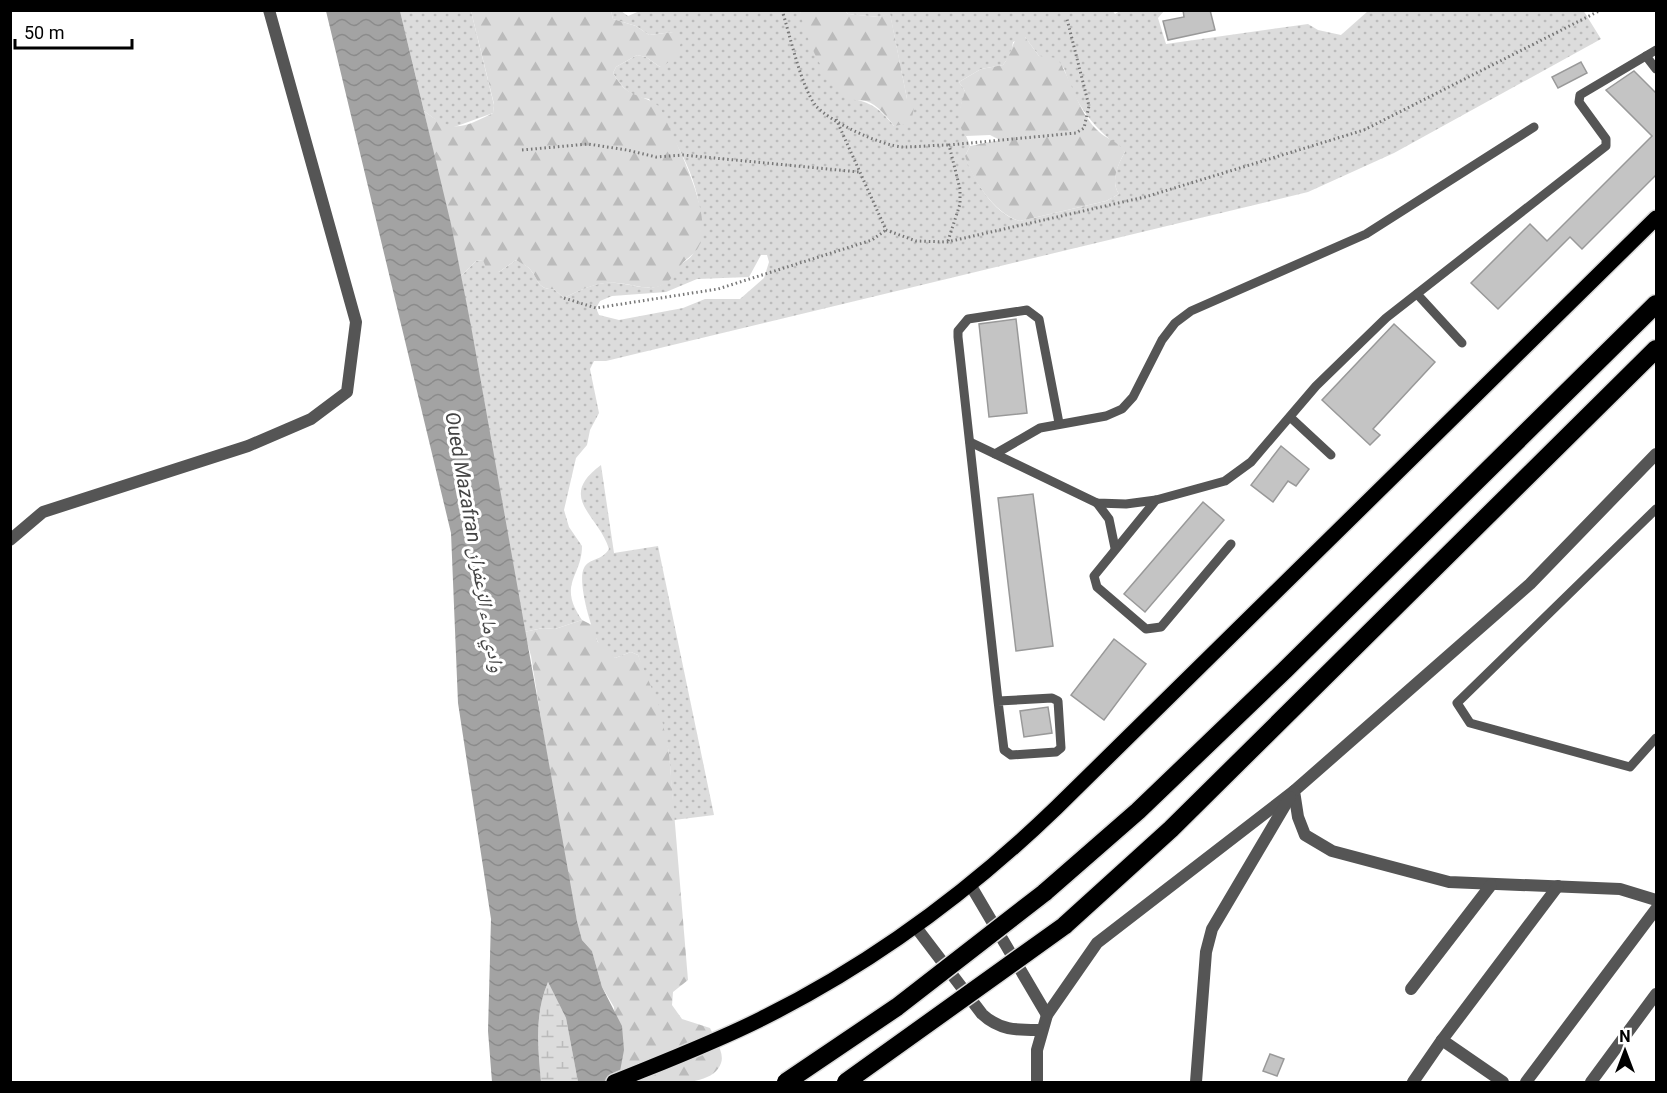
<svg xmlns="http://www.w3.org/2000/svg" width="1667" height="1093" font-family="Roboto,'Noto Naskh Arabic',sans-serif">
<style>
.grass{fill:url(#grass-dots);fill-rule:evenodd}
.forest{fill:url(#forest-firs)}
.wetland{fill:url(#wetland-marsh)}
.water{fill:url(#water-waves)}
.building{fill:#c4c4c4;stroke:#999;stroke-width:1.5}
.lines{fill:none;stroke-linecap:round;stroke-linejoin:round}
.primary-casing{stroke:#dbdbdb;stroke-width:18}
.motorway-casing{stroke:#dbdbdb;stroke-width:21}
.path{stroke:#777;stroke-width:3;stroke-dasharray:1.5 3;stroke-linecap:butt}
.service{stroke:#555;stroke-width:9}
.minor{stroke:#555;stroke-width:12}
.tertiary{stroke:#555;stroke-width:12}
.primary{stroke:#000;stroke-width:15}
.motorway{stroke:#000;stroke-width:18}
.motorway-bridge-casing{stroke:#dbdbdb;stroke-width:21;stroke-linecap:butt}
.motorway-bridge{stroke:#000;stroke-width:18}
.labels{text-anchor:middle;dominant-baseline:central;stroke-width:6;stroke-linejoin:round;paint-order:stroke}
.water-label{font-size:20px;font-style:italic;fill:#444;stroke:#fff}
</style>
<defs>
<pattern id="grass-dots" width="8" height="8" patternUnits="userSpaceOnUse" patternTransform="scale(1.5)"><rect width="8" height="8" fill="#dcdcdc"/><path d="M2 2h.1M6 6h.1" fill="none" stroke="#bbb" stroke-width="1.8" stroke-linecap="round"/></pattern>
<pattern id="forest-firs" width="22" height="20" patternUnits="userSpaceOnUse" patternTransform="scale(1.5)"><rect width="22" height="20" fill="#dcdcdc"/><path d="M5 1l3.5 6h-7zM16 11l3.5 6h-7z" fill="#bbb"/></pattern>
<pattern id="wetland-marsh" width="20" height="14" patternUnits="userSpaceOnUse" patternTransform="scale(1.5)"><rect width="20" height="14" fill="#dcdcdc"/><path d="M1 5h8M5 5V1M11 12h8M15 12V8" fill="none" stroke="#bbb"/></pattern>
<pattern id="water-waves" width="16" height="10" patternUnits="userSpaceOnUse" patternTransform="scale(1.5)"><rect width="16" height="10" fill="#a3a3a3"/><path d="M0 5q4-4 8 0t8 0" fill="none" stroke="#8b8b8b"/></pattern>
</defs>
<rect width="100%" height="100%" fill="#fff"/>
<g class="grass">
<path d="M642 10 800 11 816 52 853 99C872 102 882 111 894 126L907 99 890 14 879 17 848 14 845 11 1112 10 1115 14 1120 11H1164L1158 18 1166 44 1308 24 1318 30 1341 35 1368 11 1583 10 1601 39 1394 153 1308 192 606 361H594L590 369 599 413 590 430 587 445 576 458 564 510 569 527 582 546C582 577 557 584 582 620L555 629 543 628 524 632 461 276 476 261 483 260 499 272 516 260C520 262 526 265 529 268 539 279 537 290 554 289L564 298C580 290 597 281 616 283 630 284 641 289 656 287 668 284 673 275 679 266 683 262 690 259 693 254 695 251 696 245 697 241 710 190 675 141 649 99 631 97 622 88 613 73L616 67 637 55 646 57 660 67 673 32 649 35 636 26 613 19 611 11H621L628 16ZM1025 37 1039 56 1064 68C1076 107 1093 127 1125 152 1118 164 1110 181 1119 194L1106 201 1020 221C994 215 974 180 965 156L970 146C960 119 956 121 965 91L959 82 981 69 1003 65 1011 54 1013 42ZM761 255H767L769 262 764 278 740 299H705L683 308 619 320 599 315 596 308 600 301 612 296 666 292 697 279 749 277Z"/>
<polygon points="400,11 471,11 494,105 493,113 457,126 444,126 424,111"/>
<path d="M601 465 614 553 658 546 714 815 674 820 669 752 638 655 631 652 615 658C608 654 601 649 598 642 591 629 577 581 584 568 589 558 602 561 609 549 599 515 556 498 601 465Z"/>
</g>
<g class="forest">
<path d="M471 11H611L613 19 636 26 649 35 673 32 682 36C680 51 675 61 660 67L646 57 637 55 616 67 613 73C629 101 639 91 660 107 673 138 715 213 699 246 695 255 686 258 680 266 673 275 670 284 657 287 642 289 631 284 617 283 598 281 580 290 564 298L554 289C537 290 539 279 529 268 526 265 520 263 516 260L499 272 487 270 483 260 476 261 461 276 424 111C453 133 461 129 493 113L494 104Z"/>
<path d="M800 11H845L848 14 879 17 890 13 907 99 915 102 911 123 894 126C887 117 878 105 866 101 862 100 856 101 852 99 824 84 806 39 800 11Z"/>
<path d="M1018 36 1025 37 1039 56 1057 58C1072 80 1077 109 1096 129 1105 139 1117 140 1125 152 1118 164 1110 182 1119 194L1106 201 1020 221C996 215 972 180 965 156L970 146 1000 140 990 135 966 136C954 122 960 107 965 91L959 82 981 69 1003 65C1011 55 1011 45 1018 36Z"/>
<path d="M582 620 594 626 597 641 615 658 631 652 638 655 659 706 669 752 688 980 673 992 672 1005 682 1019 710 1028C714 1037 725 1053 721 1063 712 1092 642 1082 618 1082L614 1007 602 987 592 951 582 940 577 921 561 845 531 656 524 632 543 628 555 629Z"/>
</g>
<path class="wetland" d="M548 982 566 1018 578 1082H541C538 1048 534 1015 548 982Z"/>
<path class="water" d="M326 11H400L451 224 471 326 577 921 582 940 592 951 602 987 622 1026 624 1050 618 1082H578L566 1018 548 982C534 1015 538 1048 541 1082H492L488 1031 491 919 458 703 451 533Z"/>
<g class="building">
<polygon points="1183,10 1210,10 1215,30 1168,40 1163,21 1184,17"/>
<polygon points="1581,62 1587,73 1558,88 1552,77"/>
<polygon points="1634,71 1656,93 1656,175 1582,249 1570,237 1498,309 1471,283 1530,224 1547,241 1652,136 1606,90"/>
<polygon points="1016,319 1027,413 989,417 979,324"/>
<polygon points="1394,324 1435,362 1373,429 1380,435 1370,445 1322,400"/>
<polygon points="1281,446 1309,469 1296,486 1288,481 1273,502 1251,485"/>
<polygon points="1033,494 1053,646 1016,651 998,498"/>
<polygon points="1203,502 1224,520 1145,612 1124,594"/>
<polygon points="1114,639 1146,664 1104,720 1071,695"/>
<polygon points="1048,707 1052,733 1024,737 1020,711"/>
<polygon points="1270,1054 1284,1059 1277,1076 1263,1071"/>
</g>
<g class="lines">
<g class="primary-casing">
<path id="primary" d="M614 1082C663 1062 713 1043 761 1019 870 965 968 893 1056 808L1656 218"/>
</g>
<g class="motorway-casing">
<g id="motorway">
<polyline points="1044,893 1138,811 1285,670 1656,304"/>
<polyline points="1064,926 1171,829 1656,349"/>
</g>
</g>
<g class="path">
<path d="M782 10C790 35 801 87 816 106 830 122 882 146 903 147 918 147 934 145 949 145"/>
<polyline points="836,119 886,230 916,241 947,242 1145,197 1364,130 1601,10"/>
<polyline points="522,150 588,144 627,150 656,157 683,155 859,172"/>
<polyline points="948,241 960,204 960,189 949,145 1076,133 1084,128 1089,106 1067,19"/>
<polyline points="564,298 596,308 718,289 872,240 886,230"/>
</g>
<g class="service">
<polyline points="1646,56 1656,69"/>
<polyline points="1417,294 1462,343"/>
<polyline points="1290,417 1331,455"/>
<polyline points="970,442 1097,503 1126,504 1156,500 1225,481 1251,462 1316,386 1386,318 1606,146 1606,139 1579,102 1580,95 1656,50"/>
<polyline points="995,454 1040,428 1106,416 1122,409 1133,397 1162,340 1175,323 1191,311 1366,234 1534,127"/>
<polyline points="1156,500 1094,576 1097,587 1146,629 1161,627 1231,544"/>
<polyline points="1097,503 1109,519 1115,548"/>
<polyline points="1656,509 1457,703 1470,723 1630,767 1656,738"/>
<polyline points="998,701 1052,698 1058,701 1061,748 1056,752 1011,755 1004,750 998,701 958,337 958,331 968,319 1027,310 1039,319 1059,423"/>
</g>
<g class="minor">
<polyline points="1656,454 1530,584 1294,791 1298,817 1305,835 1332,851 1449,882 1620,889 1656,900"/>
<polyline points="971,886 1047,1015"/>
<path d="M915 926 982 1014C1000 1031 1018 1030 1042 1030"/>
<polyline points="1411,989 1491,885"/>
<polyline points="1037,1082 1037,1050 1047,1015 1097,943 1294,791"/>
<polyline points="1196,1082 1206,952 1212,929 1290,797"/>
<polyline points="1413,1082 1442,1040"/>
<polyline points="1503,1082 1442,1040 1558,886"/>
<polyline points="1526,1082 1656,909"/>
<polyline points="1591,1082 1656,994"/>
</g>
<polyline class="tertiary" points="10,540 43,512 248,446 311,419 347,392 356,322 269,10"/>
<use href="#primary" class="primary"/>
<use href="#motorway" class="motorway"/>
<g class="motorway-bridge-casing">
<g id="motorway-bridge">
<polyline points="786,1082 897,1007 1044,893"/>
<polyline points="846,1082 1064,926"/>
</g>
</g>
<use href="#motorway-bridge" class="motorway-bridge"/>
</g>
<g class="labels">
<g class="water-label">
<text transform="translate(475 542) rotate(80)">Oued Mazafran وادي ماء الزعفران</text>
</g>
</g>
<rect width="1667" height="1093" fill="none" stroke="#000000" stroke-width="24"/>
<g transform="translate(1625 1051)" stroke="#ffffff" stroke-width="4.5" paint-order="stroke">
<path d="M0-4.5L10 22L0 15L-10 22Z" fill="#000000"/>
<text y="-9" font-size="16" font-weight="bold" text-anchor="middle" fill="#000000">N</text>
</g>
<path d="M15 39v9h117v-9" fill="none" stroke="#000000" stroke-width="3"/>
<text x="24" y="39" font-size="18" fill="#000000" stroke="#ffffff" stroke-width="4.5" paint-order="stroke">50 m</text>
</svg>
